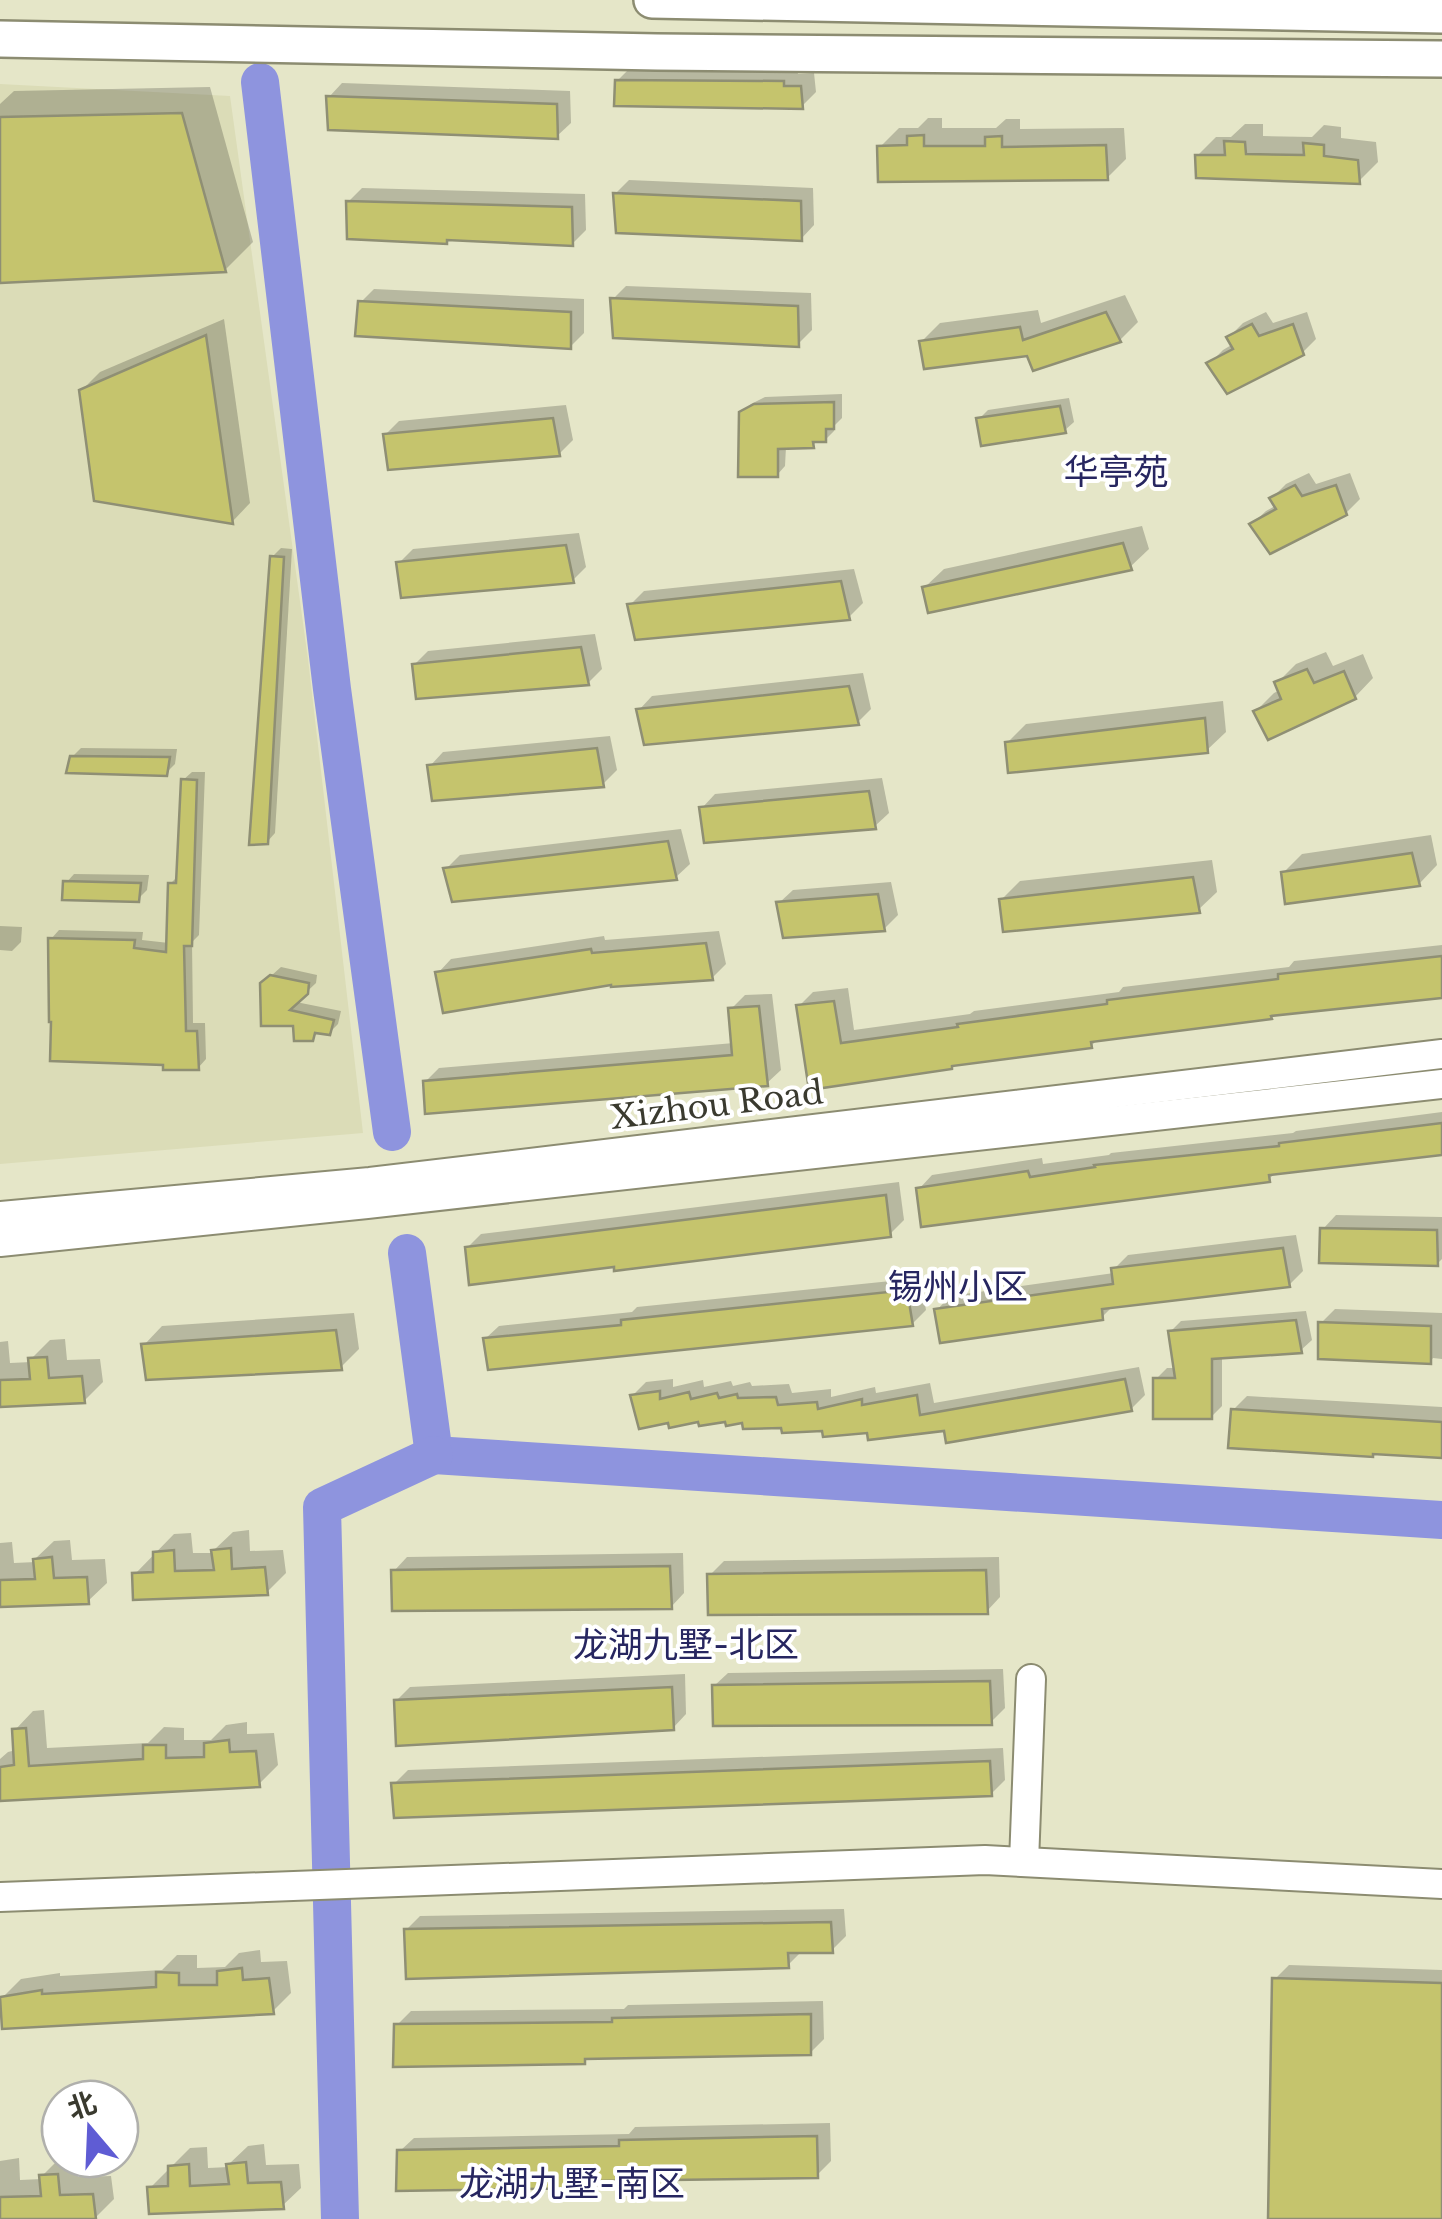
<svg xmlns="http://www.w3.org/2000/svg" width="1442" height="2219" font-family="'Libre Baskerville','Noto Sans SC',serif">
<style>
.built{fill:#dbdcb7}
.shadow{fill:#0003}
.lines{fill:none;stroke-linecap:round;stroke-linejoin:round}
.river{stroke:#8e94de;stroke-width:38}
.building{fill:#c5c46d;stroke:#8f8f74;stroke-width:2.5}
.minor-casing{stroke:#8c8c71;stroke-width:32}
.major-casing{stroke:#8c8c71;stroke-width:40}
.minor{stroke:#fff;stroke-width:28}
.major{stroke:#fff;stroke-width:35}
.labels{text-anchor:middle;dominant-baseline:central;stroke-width:8;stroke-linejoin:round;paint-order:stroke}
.street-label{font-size:32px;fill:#3a3a2f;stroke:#fff}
.neighbourhood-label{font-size:35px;fill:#272660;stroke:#fff}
</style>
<rect width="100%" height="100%" fill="#e5e6c8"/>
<polygon class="built" points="0,84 230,96 308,659 363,1133 0,1164"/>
<g class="shadow">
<polygon points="631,67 797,68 798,74 814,73 816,92 802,106 617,81"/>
<polygon points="342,83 570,91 571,123 557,136 329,97"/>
<polygon points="210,87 253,242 225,270 0,281 0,104 14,91"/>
<polygon points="928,118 942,118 942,128 996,128 1006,119 1020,119 1020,129 1124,128 1126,159 1107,178 880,147 899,128 918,128"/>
<polygon points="1245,124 1263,124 1263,136 1312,137 1324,125 1341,127 1341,138 1376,142 1378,162 1359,181 1197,156 1216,137 1231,137"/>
<polygon points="629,180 813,188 814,225 801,239 615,194"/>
<polygon points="362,188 585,194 586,230 572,244 449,238 446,241 348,202"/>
<polygon points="626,286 811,293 812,330 798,344 613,299"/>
<polygon points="374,289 584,299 584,333 570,347 360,303"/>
<polygon points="1125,295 1138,322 1120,340 1028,353 921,342 940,323 1038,310 1041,323"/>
<polygon points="1266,312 1273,323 1307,312 1316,339 1302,353 1209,364 1223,350 1233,344 1229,337 1243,323"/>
<polygon points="224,319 250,503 232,522 81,391 100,372"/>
<polygon points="842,394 842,418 834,426 834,431 825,440 818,440 813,445 786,447 785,466 777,475 742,413 751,404 765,397"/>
<polygon points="1069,398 1074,422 1065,430 979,419 988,410"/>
<polygon points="566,405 573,440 559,454 385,435 399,421"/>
<polygon points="1309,473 1316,484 1350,473 1360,499 1346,513 1252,524 1266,511 1277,505 1272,498 1286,484"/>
<polygon points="1142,526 1149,549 1130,567 925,587 944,569"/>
<polygon points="579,533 586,567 572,581 399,563 413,549"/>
<polygon points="281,548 292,549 275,833 267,842 272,557"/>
<polygon points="854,569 863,603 849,617 630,605 644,591"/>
<polygon points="595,634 602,669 588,683 414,665 428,651"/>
<polygon points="1326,652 1333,666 1363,654 1373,678 1355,697 1256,711 1274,693 1280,690 1277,683 1296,664"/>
<polygon points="863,673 871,709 858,722 639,710 652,696"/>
<polygon points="1223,701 1226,732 1207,750 1007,743 1026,724"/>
<polygon points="610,736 617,770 603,784 430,766 443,752"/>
<polygon points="81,748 177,749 175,764 166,773 72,757"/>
<polygon points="192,772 205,772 199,935 192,942 193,1023 205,1023 206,1059 198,1068 51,939 59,930 143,932 142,940 169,943 170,884 179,875 183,780"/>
<polygon points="882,778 889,813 875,826 702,808 715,794"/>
<polygon points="681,829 690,864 676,877 446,869 460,855"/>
<polygon points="1431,835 1437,865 1419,884 1284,872 1302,854"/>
<polygon points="1212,860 1217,892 1198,910 1001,900 1020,881"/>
<polygon points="74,874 149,875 147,890 138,899 66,883"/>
<polygon points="891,882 898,915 884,929 779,903 793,890"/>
<polygon points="0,926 22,927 21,942 12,951 0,950"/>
<polygon points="719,931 726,964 712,978 438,973 451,959 604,936 605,940"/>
<polygon points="1442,945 1442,996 1274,1013 1098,1039 1091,1046 955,1063 951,1067 811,1087 799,1006 813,992 848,988 854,1030 970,1014 974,1011 1119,992 1123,987 1289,967 1294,961"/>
<polygon points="281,967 317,975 316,983 296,1002 341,1011 338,1024 329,1033 319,1031 312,1039 295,1023 262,984"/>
<polygon points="772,994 781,1070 767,1083 425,1082 439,1068 734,1043 731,1009 745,995"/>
<polygon points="1442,1112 1442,1153 1276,1172 1268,1180 919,1189 932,1175 1042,1158 1043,1164 1109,1155 1111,1153 1293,1133 1296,1131"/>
<polygon points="899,1182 904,1220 890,1234 616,1264 467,1248 481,1234"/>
<polygon points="1336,1215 1442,1217 1442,1259 1437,1264 1323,1229"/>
<polygon points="1296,1235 1303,1271 1289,1285 1114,1305 1102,1317 937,1310 950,1296 1114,1273 1114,1269 1128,1255"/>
<polygon points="920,1278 926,1310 912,1324 485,1339 499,1326 632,1312 637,1307"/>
<polygon points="1335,1309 1442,1313 1442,1359 1433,1358 1430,1362 1321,1323"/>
<polygon points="1306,1311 1312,1340 1301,1350 1222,1356 1222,1406 1211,1417 1156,1379 1167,1368 1176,1368 1170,1332 1181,1321"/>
<polygon points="354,1313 359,1349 341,1367 144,1345 162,1326"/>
<polygon points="65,1339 67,1360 100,1359 103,1382 84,1401 0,1404 0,1342 8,1341 10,1363 31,1362 31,1359 50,1340"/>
<polygon points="1139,1367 1145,1395 1131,1409 946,1428 823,1429 726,1419 669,1420 632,1396 646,1382 673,1379 673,1387 703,1380 704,1387 731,1381 733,1386 750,1382 752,1386 789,1384 792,1393 831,1389 831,1397 875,1387 876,1393 930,1383 934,1403"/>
<polygon points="1247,1396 1442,1407 1442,1455 1233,1410"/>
<polygon points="249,1530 250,1551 283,1550 286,1573 267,1592 135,1574 174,1534 191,1533 193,1553 214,1553 214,1550 233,1532"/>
<polygon points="70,1540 72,1560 105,1559 107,1583 88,1601 0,1605 0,1543 12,1542 14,1563 36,1562 35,1559 54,1541"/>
<polygon points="683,1553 684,1593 671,1607 394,1571 407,1557"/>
<polygon points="999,1557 1000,1597 987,1611 710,1575 724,1561"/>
<polygon points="1003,1669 1005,1708 991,1722 714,1686 728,1673"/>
<polygon points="685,1674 686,1714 673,1728 396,1701 410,1687"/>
<polygon points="44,1710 47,1748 148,1743 164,1727 184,1728 184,1740 211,1740 226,1725 247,1722 247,1734 274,1733 278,1765 259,1784 0,1798 0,1759 8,1752 16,1750 15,1730 33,1711"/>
<polygon points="1003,1748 1005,1780 991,1794 394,1784 408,1770"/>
<polygon points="844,1909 846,1936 832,1950 803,1950 788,1965 406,1930 420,1916"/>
<polygon points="260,1950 261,1962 287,1961 291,1993 272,2012 2,1998 21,1979 60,1973 60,1976 162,1970 177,1955 197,1955 197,1968 225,1967 239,1953"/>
<polygon points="1289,1965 1442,1970 1442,2219 1271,2219 1275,1979"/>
<polygon points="823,2001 824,2039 810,2053 589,2056 584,2061 397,2025 411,2011 624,2009 628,2005"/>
<polygon points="830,2123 831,2161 817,2175 602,2179 595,2185 400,2151 414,2138 629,2134 635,2127"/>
<polygon points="264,2144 266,2165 299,2164 301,2188 282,2206 150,2188 190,2148 207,2147 208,2168 229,2167 229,2164 248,2146"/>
<polygon points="19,2158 20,2180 42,2179 42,2176 60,2158 76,2159 78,2177 111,2176 114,2199 95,2218 0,2219 0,2161"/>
</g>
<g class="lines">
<g class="river">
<polyline points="260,82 332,689 392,1132"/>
<polyline points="407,1253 434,1455 1442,1520"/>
<polyline points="340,2219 322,1507 434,1455"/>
</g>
</g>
<g class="building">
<polygon points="615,80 784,81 784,86 801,86 803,109 614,106"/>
<polygon points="326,96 557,104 558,139 328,130"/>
<polygon points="182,113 226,272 0,283 0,117"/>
<polygon points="924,135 924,146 985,146 985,137 1002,136 1002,147 1106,145 1108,180 878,182 877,146 907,145 907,136"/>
<polygon points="1224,141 1245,142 1246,154 1304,155 1303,143 1324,145 1324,156 1358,160 1360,184 1196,178 1195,155 1225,155"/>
<polygon points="613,193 801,201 802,241 616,233"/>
<polygon points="346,201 572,207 573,246 447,240 447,244 347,239"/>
<polygon points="610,298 798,306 799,347 613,338"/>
<polygon points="358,301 571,312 571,349 355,336"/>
<polygon points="1106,312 1121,342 1033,371 1027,356 924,369 919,341 1020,327 1023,340"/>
<polygon points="1252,324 1259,336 1293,324 1304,355 1227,394 1206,363 1233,349 1226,337"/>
<polygon points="206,335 233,524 94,501 79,390"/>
<polygon points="834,402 834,429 826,429 826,442 813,442 814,448 778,449 778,477 738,477 739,412 754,404"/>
<polygon points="1060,406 1066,433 981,446 976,418"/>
<polygon points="553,418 560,456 388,470 383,434"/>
<polygon points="1295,485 1302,496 1336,485 1347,515 1270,554 1249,524 1276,509 1269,498"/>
<polygon points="1123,543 1132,570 928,613 922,587"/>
<polygon points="566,545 574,583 401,598 396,562"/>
<polygon points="270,556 284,557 268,844 249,845"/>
<polygon points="841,581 850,620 635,640 627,604"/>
<polygon points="581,647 589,685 416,699 412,664"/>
<polygon points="1307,669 1314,683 1344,671 1356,699 1268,740 1253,711 1281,699 1274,682"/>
<polygon points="849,686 859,725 644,745 636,709"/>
<polygon points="1205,718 1208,753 1008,773 1005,742"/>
<polygon points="597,748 604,787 432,801 427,765"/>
<polygon points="70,756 170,757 167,776 66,773"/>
<polygon points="181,779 197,780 192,946 184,946 186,1031 197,1031 199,1070 163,1070 163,1065 50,1061 51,1022 49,1022 48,938 135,940 134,948 166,952 168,883 176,883"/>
<polygon points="869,791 876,829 704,843 699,807"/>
<polygon points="668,841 677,880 452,902 443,868"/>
<polygon points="1412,853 1420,886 1285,904 1281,872"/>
<polygon points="1193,877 1200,913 1003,932 999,899"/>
<polygon points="63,881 141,883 139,902 62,900"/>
<polygon points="878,894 885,931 783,938 776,902"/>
<polygon points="706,943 713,980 611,987 611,985 443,1013 435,972 591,949 592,953"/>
<polygon points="1442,956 1442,998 1271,1016 1272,1019 1091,1042 1092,1048 952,1066 952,1069 809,1090 796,1005 834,1001 841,1043 958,1027 957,1024 1107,1004 1107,1000 1278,979 1278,974"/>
<polygon points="270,975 309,983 308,994 290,1010 334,1020 330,1035 315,1033 313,1041 294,1041 293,1026 261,1026 260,983"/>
<polygon points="759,1006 768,1086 425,1114 423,1081 732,1055 728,1008"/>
<polygon points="1442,1123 1442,1155 1269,1175 1270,1182 921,1227 916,1188 1028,1171 1030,1177 1095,1167 1094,1165 1279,1146 1279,1143"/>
<polygon points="886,1195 891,1237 614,1271 614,1267 469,1285 465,1247"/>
<polygon points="1320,1228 1437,1230 1438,1266 1319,1263"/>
<polygon points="1283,1248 1290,1287 1102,1309 1103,1320 940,1343 934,1309 1113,1284 1111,1268"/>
<polygon points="907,1290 913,1326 488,1370 483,1338 621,1325 621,1320"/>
<polygon points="1296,1320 1302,1353 1212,1359 1212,1419 1153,1419 1153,1378 1175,1378 1168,1331"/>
<polygon points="1318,1322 1431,1326 1431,1364 1318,1359"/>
<polygon points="336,1330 342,1370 146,1380 141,1344"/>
<polygon points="47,1357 49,1378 82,1376 85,1403 0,1407 0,1380 30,1379 28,1358"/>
<polygon points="1125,1379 1132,1411 946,1443 944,1431 868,1440 867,1433 823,1437 822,1431 782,1433 781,1428 743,1429 742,1423 726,1426 725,1422 699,1426 698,1422 669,1428 668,1423 639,1429 630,1395 660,1391 660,1399 689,1392 691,1399 717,1393 719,1398 737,1394 738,1398 776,1397 778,1405 817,1402 818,1409 862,1399 862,1405 917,1395 920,1415"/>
<polygon points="1231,1409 1442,1422 1442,1458 1373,1454 1373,1457 1228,1448"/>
<polygon points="231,1548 232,1569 265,1567 268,1595 133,1600 132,1573 153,1572 153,1552 174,1550 175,1571 214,1570 211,1550"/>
<polygon points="52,1557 54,1578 87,1577 89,1604 0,1607 0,1580 35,1579 33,1559"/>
<polygon points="670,1566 672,1609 392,1611 391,1570"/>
<polygon points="986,1570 988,1614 708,1615 707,1574"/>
<polygon points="990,1681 992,1725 713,1726 712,1685"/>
<polygon points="672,1687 674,1730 396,1746 394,1700"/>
<polygon points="26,1728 29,1766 143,1759 143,1745 166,1745 166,1758 204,1757 204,1743 229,1740 230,1752 256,1751 260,1787 0,1801 0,1767 14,1765 12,1729"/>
<polygon points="990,1761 992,1796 394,1818 391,1783"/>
<polygon points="831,1922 833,1953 788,1953 789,1968 406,1979 404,1929"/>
<polygon points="242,1968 243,1980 269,1978 274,2014 2,2029 0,1997 42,1990 42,1994 156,1987 156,1972 179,1973 179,1985 217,1985 217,1971"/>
<polygon points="1272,1978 1442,1983 1442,2219 1268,2219"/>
<polygon points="811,2014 811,2055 585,2059 585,2064 393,2067 394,2024 612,2022 612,2018"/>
<polygon points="817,2136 818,2178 596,2181 596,2188 396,2191 397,2150 619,2146 619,2140"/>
<polygon points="246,2162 248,2183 281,2182 284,2209 149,2214 147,2187 168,2186 168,2166 189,2164 190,2186 229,2184 226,2164"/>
<polygon points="58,2174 60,2195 93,2194 96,2219 0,2219 0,2197 41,2196 39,2175"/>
</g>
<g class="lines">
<g class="minor-casing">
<g id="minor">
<polyline points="0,1216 370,1182 1442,1054"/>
<polyline points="0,1242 367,1204 1442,1084"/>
<polyline points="1024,1862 1031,1679"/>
<polyline points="0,1897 985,1860 1442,1884"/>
</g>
</g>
<g class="major-casing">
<g id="major">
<polyline points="652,0 1442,15"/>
<polyline points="0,39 657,52 1442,59"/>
</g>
</g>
<use href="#minor" class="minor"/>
<use href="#major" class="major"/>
</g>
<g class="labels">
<g class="street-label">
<text transform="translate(717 1105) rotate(-7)">Xizhou Road</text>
</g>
<g class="neighbourhood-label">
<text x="1116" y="471">华亭苑</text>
<text x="958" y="1286">锡州小区</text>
<text x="686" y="1644">龙湖九墅-北区</text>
<text x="572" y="2183">龙湖九墅-南区</text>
</g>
</g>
<g transform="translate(90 2129) rotate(341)"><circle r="48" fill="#ffffff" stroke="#b0b0ac" stroke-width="2.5"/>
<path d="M0-8L18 38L0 25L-18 38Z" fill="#5f5cd4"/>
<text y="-15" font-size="28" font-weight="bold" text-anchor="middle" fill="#3a3a2f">北</text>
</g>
</svg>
